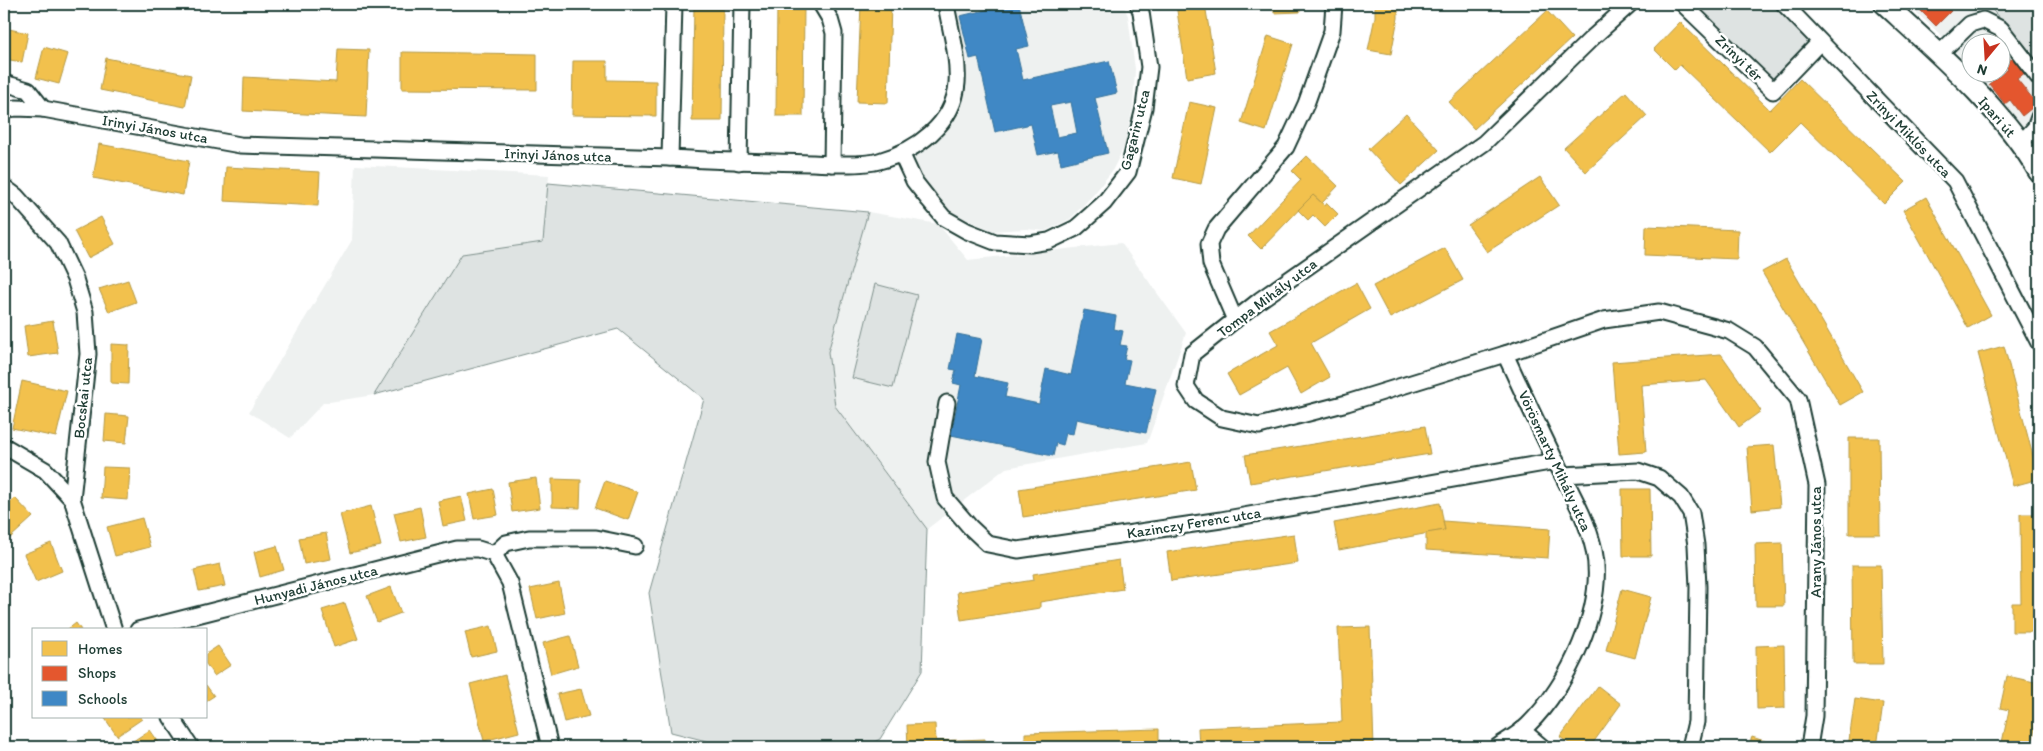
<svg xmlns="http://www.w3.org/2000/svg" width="2043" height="751" font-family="Itim,sans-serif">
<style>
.built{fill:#eef1f0}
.green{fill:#dee3e2;stroke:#7e908b}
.homes{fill:#f2c14e;stroke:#b39946}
.shops{fill:#e4572e;stroke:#a94f30}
.schools{fill:#3f88c5;stroke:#35729a;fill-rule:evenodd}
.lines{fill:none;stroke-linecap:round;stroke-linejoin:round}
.minor-casing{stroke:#1f3d34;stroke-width:19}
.major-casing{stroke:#1f3d34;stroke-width:24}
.minor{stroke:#fff;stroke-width:15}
.major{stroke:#fff;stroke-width:20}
.rail-casing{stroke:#1f3d34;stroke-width:5.5}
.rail{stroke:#fff;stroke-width:4;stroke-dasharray:11;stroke-linecap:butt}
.labels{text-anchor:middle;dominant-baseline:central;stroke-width:5;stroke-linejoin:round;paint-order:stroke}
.street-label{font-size:15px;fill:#1f3d34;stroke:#fff}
</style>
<rect width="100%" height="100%" fill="#fff"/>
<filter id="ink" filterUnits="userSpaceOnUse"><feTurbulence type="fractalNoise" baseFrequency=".02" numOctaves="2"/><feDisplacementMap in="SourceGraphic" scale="10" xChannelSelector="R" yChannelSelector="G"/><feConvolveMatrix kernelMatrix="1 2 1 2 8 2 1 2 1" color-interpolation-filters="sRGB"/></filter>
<g filter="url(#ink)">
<g class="built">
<polygon points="951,4 1123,4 1128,16 1135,69 1133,107 1125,145 1112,171 1094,194 1070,219 1045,231 1026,229 993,231 948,211 933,195 919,176 910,156 936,139 954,122 962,103 965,83"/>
<polygon points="1907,4 1987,4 2028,48 2039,63 2039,151 2028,133 1975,73 2000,72 2000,42 1970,42 1970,68 1942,36"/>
<polygon points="355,165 549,175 543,243 462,254 374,395 323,403 290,438 249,412 352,240"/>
<polygon points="868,212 938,224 968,260 1121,243 1186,333 1147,443 1006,468 927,529 835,406 828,352"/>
</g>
<g class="green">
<polygon points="1683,4 1784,4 1820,42 1773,91"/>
<polygon points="1987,4 2039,4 2039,63"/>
<polygon points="548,183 868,212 828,352 835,406 927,529 922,671 880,739 865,747 730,747 671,732 649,593 704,399 618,329 374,395 462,254 543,242"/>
<polygon points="875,284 917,295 893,388 852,378"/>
</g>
<g class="homes">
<polygon points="777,4 804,4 803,116 776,116"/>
<polygon points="861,4 891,4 888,103 857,102"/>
<polygon points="1176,4 1205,4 1216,73 1187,78"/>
<polygon points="1274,4 1300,4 1300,12 1274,13"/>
<polygon points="1375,4 1398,4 1398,18 1391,54 1368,50 1375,17"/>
<polygon points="694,6 723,6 722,121 692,121"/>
<polygon points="1547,11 1572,38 1474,129 1449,102"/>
<polygon points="1680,22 1770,110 1800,79 1906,182 1884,204 1800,122 1770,152 1680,65 1675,70 1654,49"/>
<polygon points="4,28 28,33 22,62 4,59"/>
<polygon points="1268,36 1293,44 1266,131 1241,123"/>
<polygon points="44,47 68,54 59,84 36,78"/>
<polygon points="338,49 369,50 366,117 243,111 244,77 336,82"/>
<polygon points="402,52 537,54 537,90 402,89"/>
<polygon points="106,58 191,75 185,107 100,90"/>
<polygon points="573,61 607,61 607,80 656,81 656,116 572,115"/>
<polygon points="1626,92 1647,116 1586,172 1564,148"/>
<polygon points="1189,102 1217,108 1201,184 1173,178"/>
<polygon points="1406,114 1439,150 1401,185 1368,149"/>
<polygon points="99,144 189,161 183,195 93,178"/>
<polygon points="1307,156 1338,186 1322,203 1313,195 1261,249 1248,236 1301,180 1292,171"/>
<polygon points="226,167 320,172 318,206 224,201"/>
<polygon points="1540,177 1559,205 1487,252 1468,225"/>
<polygon points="1313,195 1325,206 1327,203 1338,214 1325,227 1313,215 1308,220 1298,210"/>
<polygon points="1926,197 1991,315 1968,328 1903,210"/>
<polygon points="101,217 115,244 88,258 74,231"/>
<polygon points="1646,226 1738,230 1737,259 1645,255"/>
<polygon points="1445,248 1463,280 1390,318 1373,286"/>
<polygon points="1786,259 1863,392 1840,405 1762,272"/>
<polygon points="128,280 136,302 109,312 99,289"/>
<polygon points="1356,283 1370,309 1311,343 1330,377 1301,394 1287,368 1239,395 1227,374 1278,345 1270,331"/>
<polygon points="53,321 58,353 28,357 24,326"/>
<polygon points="111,344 129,345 128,384 111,383"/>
<polygon points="2004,346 2039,479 2013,486 1978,353"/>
<polygon points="1721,354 1761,411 1739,427 1706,380 1641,385 1646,452 1619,454 1612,362"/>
<polygon points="22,381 67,391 56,437 12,428"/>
<polygon points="106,414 129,416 126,443 104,441"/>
<polygon points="1425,426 1430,454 1250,483 1245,455"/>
<polygon points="1849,438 1879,438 1880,534 1849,534"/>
<polygon points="1774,445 1780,507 1752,510 1747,447"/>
<polygon points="1191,462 1196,490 1023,517 1019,489"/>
<polygon points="103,467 130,468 128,500 101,498"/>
<polygon points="536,478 540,508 512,512 508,482"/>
<polygon points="552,479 581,480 580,508 552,507"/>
<polygon points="605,481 638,492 628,520 595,508"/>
<polygon points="493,489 498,515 474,519 469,494"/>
<polygon points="1622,489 1650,489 1651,556 1623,556"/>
<polygon points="461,496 467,521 443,526 438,501"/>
<polygon points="15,498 33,517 10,538 4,532 4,508"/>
<polygon points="1440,503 1445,530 1339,550 1334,523"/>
<polygon points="371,506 381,546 350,553 340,514"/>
<polygon points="420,507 426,537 401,542 394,513"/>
<polygon points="2020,514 2039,514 2039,632 2012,632 2012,603 2021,603"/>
<polygon points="142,518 150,547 115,556 107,527"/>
<polygon points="1443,521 1550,529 1548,558 1426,550 1426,533 1445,530"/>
<polygon points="326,533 331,559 304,564 299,538"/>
<polygon points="1294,534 1298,563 1171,581 1167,552"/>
<polygon points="51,543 62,571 36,582 24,554"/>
<polygon points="1782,543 1784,606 1756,606 1755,544"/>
<polygon points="277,546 284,570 260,577 254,552"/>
<polygon points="1119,560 1123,589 1040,602 1040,608 961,620 957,592 1034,580 1033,574"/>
<polygon points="220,564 225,586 199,591 194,570"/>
<polygon points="1852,565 1881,565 1883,664 1853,664"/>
<polygon points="559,583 565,613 537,619 530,589"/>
<polygon points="391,587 401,613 377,622 367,596"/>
<polygon points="1622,589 1651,597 1635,658 1606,650"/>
<polygon points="345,603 358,639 334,647 322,610"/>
<polygon points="76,623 81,630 67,630"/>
<polygon points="491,626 497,651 471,657 465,632"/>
<polygon points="1370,627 1374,747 1199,747 1198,728 1342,722 1338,628"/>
<polygon points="570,636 578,666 551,674 543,643"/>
<polygon points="1784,645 1785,708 1757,709 1756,646"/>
<polygon points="218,646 231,665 214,676 206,664 206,654"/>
<polygon points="505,675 519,732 484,741 470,684"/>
<polygon points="2007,676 2039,683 2039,710 2031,747 2001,747 2009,710 2000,708"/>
<polygon points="206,685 214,696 206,701"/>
<polygon points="1598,686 1621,704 1590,747 1574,747 1560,737"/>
<polygon points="581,689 589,716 564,722 557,694"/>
<polygon points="1855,699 1883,703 1877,747 1848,747"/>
<polygon points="104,717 141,717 142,719 117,736"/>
<polygon points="935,724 936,741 985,739 985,747 908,747 907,725"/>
<polygon points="1159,729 1159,747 1025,747 1025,733"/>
<polygon points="150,730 162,747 133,747 130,743"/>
<polygon points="1752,737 1780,746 1780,747 1748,747"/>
</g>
<g class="shops">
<polygon points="1914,4 1949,4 1946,6 1951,11 1936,26"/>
<polygon points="2002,32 2010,43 2002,50 2011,60 2020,53 2031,68 2017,79 2037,104 2022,116 2010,100 2005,104 1989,84 2008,69 2000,60 2000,42 1989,42"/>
</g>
<g class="schools">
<path d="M1012 4H1019L1029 46 1016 49 1023 80 1109 61 1117 93 1095 98 1108 153 1061 164 1058 151 1038 155 1031 124 995 132 978 57 970 59 960 16ZM1071 102 1077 133 1057 137 1050 106Z"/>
<polygon points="1084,310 1116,316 1114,329 1123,331 1120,345 1127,346 1124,359 1130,360 1125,383 1156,389 1146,433 1076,419 1073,434 1066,433 1063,445 1056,443 1053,456 951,435 961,385 953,383 956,370 950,369 957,334 982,339 975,376 1008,383 1005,397 1039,404 1046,369 1071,375"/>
</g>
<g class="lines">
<g class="minor-casing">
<g id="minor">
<polyline points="821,4 830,19 834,33 832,164"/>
<polyline points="1630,4 1591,39 1484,143 1260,300 1192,354 1186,386 1196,401 1222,418 1259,426 1347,403 1505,354 1604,320 1659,312 1729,331 1755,347 1798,399 1817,485 1814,716 1809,747"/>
<polyline points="1683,4 1773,91 1820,42"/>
<polyline points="1784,4 1955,181 2039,343"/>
<polyline points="1939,54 1970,24 1983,20 2001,29 2039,78"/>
<polyline points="4,83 28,90 43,109"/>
<path d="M4 110 16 108 43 109 240 145 670 158C717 161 764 162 811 163 829 164 862 166 879 161 916 151 954 124 957 83 959 57 950 29 946 4"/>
<polyline points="2020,144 2035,128 2039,117"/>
<polyline points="901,153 914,181 929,200 944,218 967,231 995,242 1030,244 1049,241 1076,228 1104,203 1128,172 1144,108 1149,67 1141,12 1138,4"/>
<polyline points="670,158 674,4"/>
<polyline points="739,162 742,4"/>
<polyline points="4,187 16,196 58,243 75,279 85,312 88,354 72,499 114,630"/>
<polyline points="1235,320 1211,264 1209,244 1216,229 1286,147 1306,104 1332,31 1334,4"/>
<polyline points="947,403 937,462 945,498 970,527 988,544 1018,550 1221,520 1556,461"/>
<polyline points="4,446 45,470 72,499"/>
<polyline points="1563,475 1638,471 1659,478 1681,497 1691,513 1696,545 1698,587 1696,722 1690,747"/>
<polyline points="494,554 506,543 529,538 596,538 635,546"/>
<polyline points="138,630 457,549 478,549 494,554 510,583 550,747"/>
<polyline points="171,717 191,747"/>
<polyline points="1522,730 1542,747"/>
<path d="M1497 747C1507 740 1519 734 1528 725 1568 686 1606 607 1594 550 1587 518 1569 489 1555 460 1538 425 1521 389 1505 354"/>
</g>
</g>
<g class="major-casing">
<path id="major" d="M1885 4C1936 51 2005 111 2039 172"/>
</g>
<use href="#minor" class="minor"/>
<use href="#major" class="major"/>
<g class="rail-casing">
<polyline id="rail" points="2037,4 2039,6"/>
</g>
<use href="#rail" class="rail"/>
</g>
</g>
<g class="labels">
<g class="street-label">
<text transform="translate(1739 58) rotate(44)">Zrínyi tér</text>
<text transform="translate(1997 117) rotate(49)">Ipari út</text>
<text transform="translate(155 129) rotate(10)">Irinyi János utca</text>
<text transform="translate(1135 130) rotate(-76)">Gagarin utca</text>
<text transform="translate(1909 134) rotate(46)">Zrínyi Miklós utca</text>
<text transform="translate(558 155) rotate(2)">Irinyi János utca</text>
<text transform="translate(1267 298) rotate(-37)">Tompa Mihály utca</text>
<text transform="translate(83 398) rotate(-84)">Bocskai utca</text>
<text transform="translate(1555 461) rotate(65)">Vörösmarty Mihály utca</text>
<text transform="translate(1194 523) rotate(-9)">Kazinczy Ferenc utca</text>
<text transform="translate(1816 542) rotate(-90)">Arany János utca</text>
<text transform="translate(316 585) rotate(-14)">Hunyadi János utca</text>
</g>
</g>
<rect width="2043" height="751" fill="none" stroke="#fff" stroke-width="20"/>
<rect x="10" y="10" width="2023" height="731" fill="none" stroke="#1f3d34" stroke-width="2" filter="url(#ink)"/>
<rect x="32" y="628" width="175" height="90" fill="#ffffff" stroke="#a5b1ae"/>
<rect x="42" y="641" width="25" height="15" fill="#f2c14e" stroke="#a5b1ae"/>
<text x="78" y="654" font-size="15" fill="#1f3d34">Homes</text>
<rect x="42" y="666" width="25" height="15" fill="#e4572e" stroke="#a5b1ae"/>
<text x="78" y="678" font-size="15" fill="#1f3d34">Shops</text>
<rect x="42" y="691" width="25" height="15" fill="#3f88c5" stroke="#a5b1ae"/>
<text x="78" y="704" font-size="15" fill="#1f3d34">Schools</text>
<g transform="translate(1986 58) rotate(198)"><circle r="24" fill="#ffffff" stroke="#a5b1ae"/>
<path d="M0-4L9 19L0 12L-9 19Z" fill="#c8321e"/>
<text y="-8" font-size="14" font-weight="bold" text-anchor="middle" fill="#1f3d34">N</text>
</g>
</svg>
